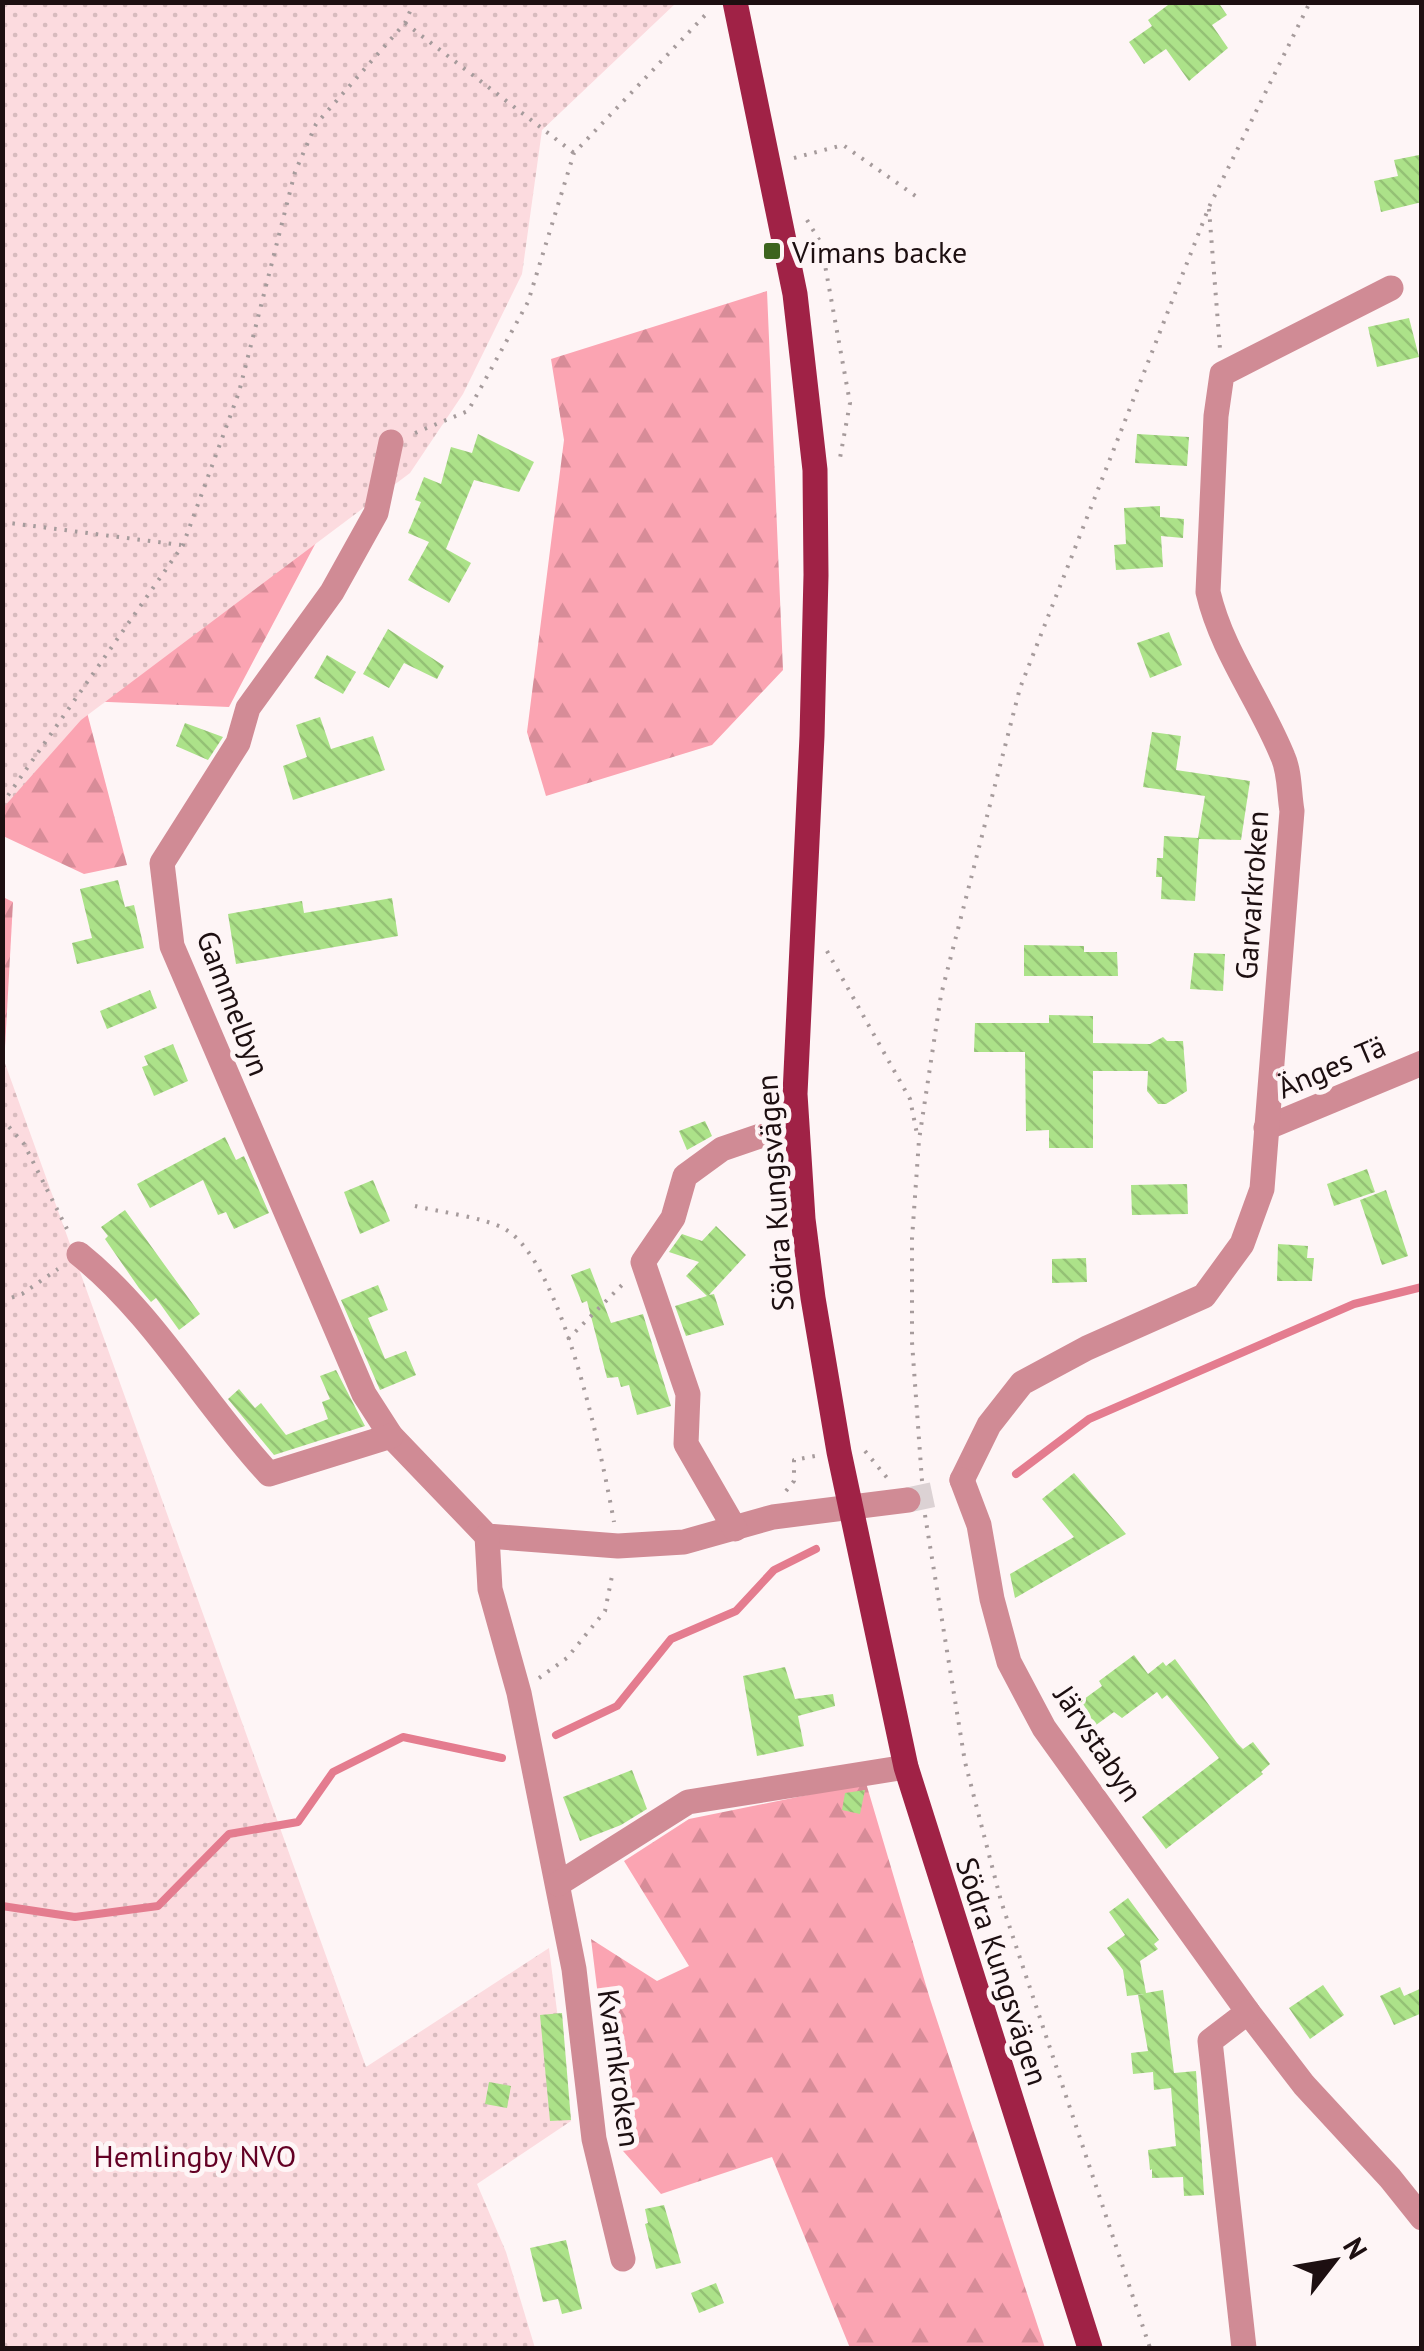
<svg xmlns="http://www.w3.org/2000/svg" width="1424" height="2351" font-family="'PT Sans',sans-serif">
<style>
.forest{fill:url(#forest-firs)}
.park{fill:url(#park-dots)}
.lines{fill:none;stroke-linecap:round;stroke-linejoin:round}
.stream{stroke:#e47c8f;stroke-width:8}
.building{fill:url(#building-back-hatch)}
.minor-tunnel{stroke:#dcd2d4;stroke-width:25;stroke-dasharray:25 12;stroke-linecap:butt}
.path{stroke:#a69b9c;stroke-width:4;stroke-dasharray:2.5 8;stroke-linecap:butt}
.minor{stroke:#d08b95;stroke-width:25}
.major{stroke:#a02246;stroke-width:25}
.poi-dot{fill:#3d641e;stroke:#fef5f6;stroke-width:4}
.labels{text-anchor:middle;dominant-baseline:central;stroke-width:10;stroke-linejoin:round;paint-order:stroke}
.poi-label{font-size:30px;fill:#1d0f11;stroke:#fef5f6;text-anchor:start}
.street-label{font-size:30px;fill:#1d0f11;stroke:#fef5f6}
.park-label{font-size:30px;fill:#630024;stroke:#fef5f6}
</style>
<defs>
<pattern id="forest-firs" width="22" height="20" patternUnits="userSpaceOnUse" patternTransform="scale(2.5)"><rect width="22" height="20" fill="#fba4b2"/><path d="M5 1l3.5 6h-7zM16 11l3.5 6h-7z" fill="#d78c98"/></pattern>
<pattern id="park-dots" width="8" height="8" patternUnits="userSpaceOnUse" patternTransform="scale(2.5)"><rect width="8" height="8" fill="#fcdbdf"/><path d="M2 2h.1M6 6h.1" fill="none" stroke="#d8bbbe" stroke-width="1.8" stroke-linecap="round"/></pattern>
<pattern id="building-back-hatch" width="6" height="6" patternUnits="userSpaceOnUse" patternTransform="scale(2.5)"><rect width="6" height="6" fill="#ace289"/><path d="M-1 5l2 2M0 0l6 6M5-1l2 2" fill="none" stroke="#94c175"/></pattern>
</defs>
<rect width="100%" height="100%" fill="#fef5f6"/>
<g class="forest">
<polygon points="767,291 783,670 712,745 546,796 527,732 564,440 551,359"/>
<polygon points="330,516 229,707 84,701 127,865 84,874 3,836 2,526"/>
<polygon points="3,897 13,902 3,1084"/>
<polygon points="866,1783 930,1999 1045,2348 850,2348 772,2157 661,2194 616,2143 591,1939 657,1981 689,1966 624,1861 689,1819"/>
</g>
<g class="park">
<polygon points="3,3 676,3 542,130 522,274 463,394 410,473 81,720 3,808"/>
<polygon points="2,1055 366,2067 549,1948 571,2121 477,2184 506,2252 535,2348 3,2348"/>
</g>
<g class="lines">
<g class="stream">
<polyline points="1016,1474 1089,1419 1354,1304 1422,1287"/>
<polyline points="556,1735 617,1706 671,1639 736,1611 774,1570 816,1549"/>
<polyline points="2,1906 75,1917 158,1906 229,1834 298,1822 333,1772 403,1737 502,1758"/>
</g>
</g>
<g class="building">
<polygon points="1172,2 1218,2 1227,15 1212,25 1228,48 1189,81 1166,49 1144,64 1129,42 1152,26 1148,20"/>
<polygon points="1419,155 1422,202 1381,212 1374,181 1398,176 1394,160"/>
<polygon points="1409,318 1419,357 1377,367 1368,327"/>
<polygon points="478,434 534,462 519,492 474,480 446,549 471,563 449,603 408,580 429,542 408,533 421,502 415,500 424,477 441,484 451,447 472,453"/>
<polygon points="1137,434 1189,437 1187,466 1135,463"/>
<polygon points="1160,506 1160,517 1184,519 1183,538 1161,536 1163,567 1116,570 1114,545 1126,544 1124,508"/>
<polygon points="388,629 444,666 437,679 404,663 389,688 363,674"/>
<polygon points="1169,632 1182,665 1150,678 1137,643"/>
<polygon points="327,655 356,672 343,694 314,678"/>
<polygon points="320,717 331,749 373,736 385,770 293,800 283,766 307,757 296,725"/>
<polygon points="185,723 223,737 208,760 176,746"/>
<polygon points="1152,732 1181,736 1176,770 1250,781 1241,840 1199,839 1195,901 1161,899 1162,877 1156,877 1157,858 1163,858 1164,836 1198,838 1205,796 1143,787"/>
<polygon points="118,880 125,907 134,905 144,948 77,964 72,943 92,938 80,889"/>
<polygon points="392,898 398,936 236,964 228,914 302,901 304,913"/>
<polygon points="1024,945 1084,946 1084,952 1117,952 1118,976 1024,976"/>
<polygon points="1194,953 1225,954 1223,991 1190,989"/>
<polygon points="150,990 157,1008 107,1029 100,1011"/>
<polygon points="1049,1015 1093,1016 1093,1043 1150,1044 1163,1037 1167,1041 1183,1041 1187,1091 1166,1104 1158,1104 1147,1091 1148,1071 1093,1071 1093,1148 1049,1148 1049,1130 1026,1131 1025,1052 974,1052 975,1023 1049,1023"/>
<polygon points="173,1044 188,1081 154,1096 142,1067 148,1065 144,1056"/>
<polygon points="705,1121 712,1136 687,1150 679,1131"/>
<polygon points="225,1137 236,1160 244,1156 269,1213 234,1229 226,1212 218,1215 203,1180 150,1208 137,1184"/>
<polygon points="1367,1169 1375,1192 1334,1206 1327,1184"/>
<polygon points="373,1180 390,1221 360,1234 344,1192"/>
<polygon points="1187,1184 1188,1214 1132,1215 1131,1185"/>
<polygon points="1386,1190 1408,1256 1382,1265 1360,1200"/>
<polygon points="125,1210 200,1314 179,1330 156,1298 151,1302 139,1288 105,1239 108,1236 101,1227"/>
<polygon points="716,1226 746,1255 709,1295 714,1294 724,1325 686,1336 675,1306 707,1296 686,1276 699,1262 669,1252 682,1234 702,1241"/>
<polygon points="1278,1244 1308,1246 1307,1258 1314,1258 1312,1281 1277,1281"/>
<polygon points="1086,1258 1087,1282 1052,1283 1052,1259"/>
<polygon points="590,1268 611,1323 643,1314 671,1406 637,1415 629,1385 621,1387 618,1377 607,1378 587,1301 582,1303 571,1275"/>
<polygon points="378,1285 388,1310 368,1318 385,1359 406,1351 416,1375 380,1390 341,1300"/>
<polygon points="336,1370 365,1426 274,1455 228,1399 239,1389 255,1408 261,1403 286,1435 328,1419 322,1402 330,1399 320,1376"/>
<polygon points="1074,1473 1126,1534 1015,1598 1010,1574 1074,1537 1042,1499"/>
<polygon points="1134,1655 1148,1674 1163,1662 1166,1666 1175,1659 1237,1743 1243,1749 1253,1742 1270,1764 1261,1772 1263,1774 1166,1849 1142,1817 1219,1758 1167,1695 1162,1699 1157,1692 1122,1718 1114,1712 1096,1725 1080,1702 1102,1686 1099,1681"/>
<polygon points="785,1667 795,1699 833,1694 835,1706 798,1716 804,1746 757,1756 743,1676"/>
<polygon points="632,1770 647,1809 621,1825 580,1841 563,1797"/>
<polygon points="865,1790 860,1814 842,1810 845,1793"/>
<polygon points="1128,1898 1159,1940 1154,1944 1158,1949 1140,1961 1146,1993 1163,1990 1174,2073 1196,2071 1204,2195 1184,2196 1183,2177 1152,2178 1152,2169 1150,2170 1148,2150 1176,2146 1171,2088 1154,2090 1153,2072 1133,2074 1131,2053 1148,2051 1138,1995 1144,1994 1127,1996 1123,1970 1107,1948 1125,1935 1109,1912"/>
<polygon points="1323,1985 1344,2015 1310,2039 1289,2008"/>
<polygon points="1400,1987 1404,1996 1422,1988 1422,2013 1394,2025 1380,1996"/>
<polygon points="562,2013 571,2120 550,2121 540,2015"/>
<polygon points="489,2082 511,2086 507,2108 485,2104"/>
<polygon points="664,2205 681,2263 656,2269 645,2224 648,2223 645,2209"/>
<polygon points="566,2240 582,2309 562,2314 558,2299 543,2302 530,2248"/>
<polygon points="716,2283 724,2303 699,2313 691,2293"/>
</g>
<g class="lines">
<polyline class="minor-tunnel" points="908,1500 941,1493"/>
<g class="path">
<polyline points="405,23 574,153"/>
<polyline points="794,158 843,145 917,197"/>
<polyline points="1209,209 1220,349"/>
<polyline points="807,220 821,243 850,403 840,458"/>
<polyline points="415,433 468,411 528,302 574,153 710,10"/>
<polyline points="2,522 181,545"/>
<polyline points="2,804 183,545 239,392 295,172 316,124 405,23 414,2"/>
<polyline points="827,951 910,1099 917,1134"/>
<polyline points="2,1119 24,1144 69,1233"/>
<path d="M415 1206C440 1212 483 1217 505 1229 563 1263 602 1456 614 1522"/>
<polyline points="2,1301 22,1294 58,1269"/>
<polyline points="568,1339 625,1282"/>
<polyline points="865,1451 888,1479"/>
<polyline points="922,1481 912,1342 912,1239 919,1140 941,995 1020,688 1209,207 1310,2"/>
<polyline points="786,1491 794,1481 794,1460 815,1456"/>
<polyline points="925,1515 965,1762 1001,1901 1150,2348"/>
<polyline points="539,1678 567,1658 605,1611 613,1571"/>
</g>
<g class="minor">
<polyline points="391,442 376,513 332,592 248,708 238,743 162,863 172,946 364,1394 391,1436 487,1536 618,1546 684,1542 773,1517 908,1500"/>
<polyline points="1266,1128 1422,1063"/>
<path d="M79 1254C154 1314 204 1404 269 1474L391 1436"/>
<path d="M962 1480 989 1425 1022 1383 1087 1348 1204 1296 1242 1244 1262 1189 1292 811C1289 794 1290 773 1283 757 1260 700 1222 652 1208 592L1216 416 1222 374 1391 288"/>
<polyline points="962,1480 979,1525 992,1599 1009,1662 1044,1728 1248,2012 1304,2085 1390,2178 1422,2218"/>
<polyline points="735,1529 686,1444 688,1394 643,1262 673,1218 685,1176 722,1149 763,1135 797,1133"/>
<polyline points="487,1536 490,1589 519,1693 574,1969 594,2139 623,2259"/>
<polyline points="558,1884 688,1802 906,1767"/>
<polyline points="1244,2348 1210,2041 1248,2012"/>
</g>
<polyline class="major" points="735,2 795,294 815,470 816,575 812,736 795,1094 803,1219 813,1298 839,1452 906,1767 1090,2348"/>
</g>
<rect class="poi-dot" x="762" y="241" width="20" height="20" rx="5"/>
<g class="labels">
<g class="poi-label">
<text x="792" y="251">Vimans backe</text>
</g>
<g class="street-label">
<text transform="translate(1251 895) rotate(-86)">Garvarkroken</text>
<text transform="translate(234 1003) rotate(69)">Gammelbyn</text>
<text transform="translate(1331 1066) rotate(-23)">Änges Tä</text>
<text transform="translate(774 1193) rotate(-94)">Södra Kungsvägen</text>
<text transform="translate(1099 1743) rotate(56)">Järvstabyn</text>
<text transform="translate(1003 1971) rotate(72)">Södra Kungsvägen</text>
<text transform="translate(620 2068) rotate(82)">Kvarnkroken</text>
</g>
<g class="park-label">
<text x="195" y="2155">Hemlingby NVO</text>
</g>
</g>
<rect width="1424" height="2351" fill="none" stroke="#1d0f11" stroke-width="10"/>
<g transform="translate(1334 2261) rotate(59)" stroke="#fef5f6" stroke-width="8" paint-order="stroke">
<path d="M0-8L18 38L0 25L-18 38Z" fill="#1d0f11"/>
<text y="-15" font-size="28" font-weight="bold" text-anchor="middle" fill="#1d0f11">N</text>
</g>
</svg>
